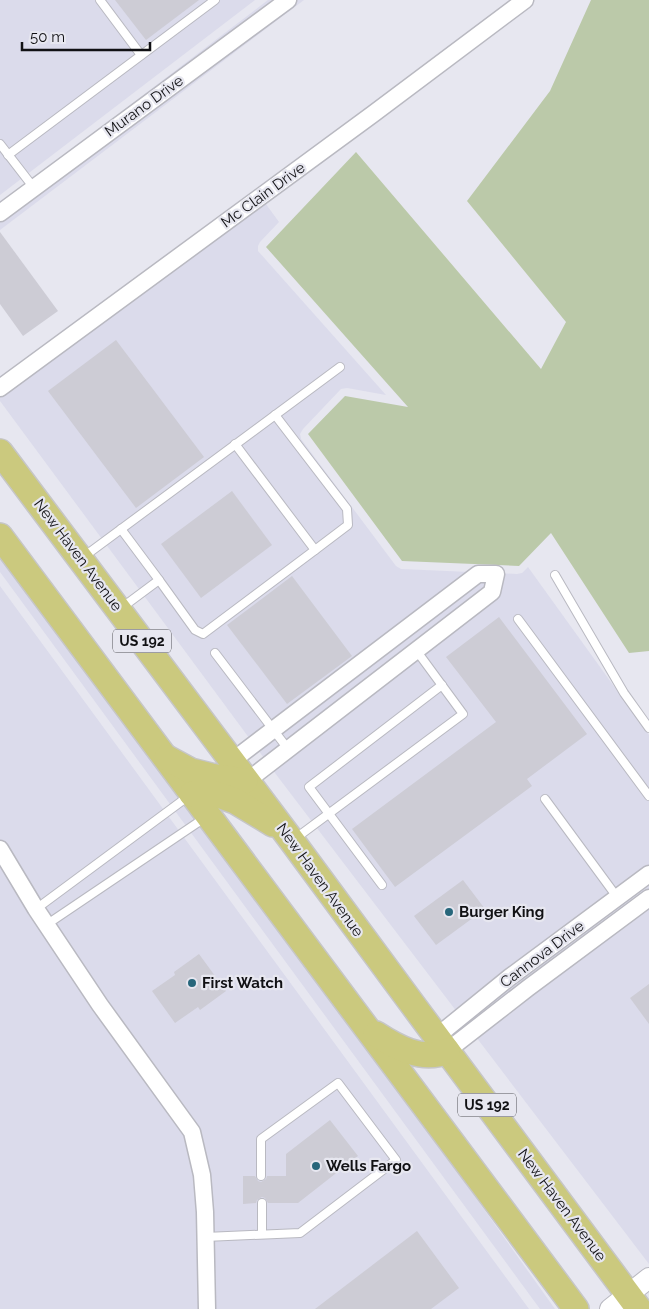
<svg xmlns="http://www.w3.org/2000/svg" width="649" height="1309" font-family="Raleway,sans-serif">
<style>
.built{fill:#dbdbeb}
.green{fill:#bbc9a9}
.building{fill:#cdccd5}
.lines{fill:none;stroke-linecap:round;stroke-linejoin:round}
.service-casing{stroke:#b9b9c1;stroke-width:10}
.minor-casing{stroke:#b9b9c1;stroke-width:19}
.tertiary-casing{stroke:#b9b9c1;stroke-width:22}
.primary-casing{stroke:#c6c6c7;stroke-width:28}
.service{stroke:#fff;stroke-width:8}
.minor{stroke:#fff;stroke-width:16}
.tertiary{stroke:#fff;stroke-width:20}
.primary{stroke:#cbc97e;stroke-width:25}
.poi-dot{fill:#27667b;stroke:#e7e7f0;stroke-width:2}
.labels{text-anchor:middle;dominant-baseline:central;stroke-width:4.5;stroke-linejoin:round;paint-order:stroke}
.shield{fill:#e7e7f0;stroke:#515156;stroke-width:1}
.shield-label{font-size:14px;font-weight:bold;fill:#111114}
.street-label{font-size:15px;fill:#111114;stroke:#e7e7f0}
.poi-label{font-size:15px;font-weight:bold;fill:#111114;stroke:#e7e7f0;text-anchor:start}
</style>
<rect width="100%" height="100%" fill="#e7e7f0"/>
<g class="built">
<polygon points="0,0 255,0 0,195"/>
<polygon points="268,0 304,0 0,230 0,204"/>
<polygon points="263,200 279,222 260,242 258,246 258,251 386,395 347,388 341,389 303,429 300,434 301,439 396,566 401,569 517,574 522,573 528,567 649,735 649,1264 278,777 0,401 0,397"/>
<polygon points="0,558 451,1163 555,1309 540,1309 0,572"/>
<polygon points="0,586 529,1309 0,1309"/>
</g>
<polygon class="green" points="591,0 649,0 649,651 629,653 551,533 519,566 402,561 308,434 345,396 408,407 266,247 356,152 541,369 566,322 467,201 550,91"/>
<g class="building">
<polygon points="115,0 199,0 146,40"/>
<polygon points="0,232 58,311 23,336 0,304"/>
<polygon points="116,340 204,457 136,508 48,391"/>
<polygon points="232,491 272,545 201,598 161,544"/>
<polygon points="292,576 352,656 287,704 227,625"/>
<polygon points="499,617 587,734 527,779 532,786 395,887 352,829 496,722 446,657"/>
<polygon points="463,880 485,909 436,945 414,916"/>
<polygon points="199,954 226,991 200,1010 198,1007 175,1023 152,991 175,975 174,972"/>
<polygon points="649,984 649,1024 630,998"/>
<polygon points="330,1120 358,1156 298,1203 268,1203 265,1198 262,1197 257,1200 256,1203 243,1204 243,1176 255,1176 258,1181 261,1182 266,1179 267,1176 286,1176 286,1154"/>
<polygon points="417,1231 459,1288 431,1309 315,1309"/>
</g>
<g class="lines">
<g class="service-casing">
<g id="service">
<polyline points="100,0 141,55"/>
<polyline points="0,144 34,188"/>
<polyline points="8,155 215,0"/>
<polyline points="275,415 347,509 348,525 315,550"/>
<polyline points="82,558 340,367"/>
<polyline points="555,575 624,693 649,728"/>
<polyline points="159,580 195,630 203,634 315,550 235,444"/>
<polyline points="120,609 159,580 121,529"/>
<polyline points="518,619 649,796"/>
<polyline points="215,653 288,749"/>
<polyline points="545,799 617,897"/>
<polyline points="296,838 463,714 416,650"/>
<polyline points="382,885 309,787 442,685"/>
<polyline points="36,909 190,795"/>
<polyline points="46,925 206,817"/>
<polyline points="262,1203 262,1234"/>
<polyline points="205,1237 300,1233 396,1160 338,1083 261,1139 261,1176"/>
</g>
</g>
<g class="minor-casing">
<g id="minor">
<polyline points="0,213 288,0"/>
<polyline points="0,388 373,114 525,0"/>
<polyline points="232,761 478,574 496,574 492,592 247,781"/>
<polyline points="0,849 36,909 100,1005 192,1132 202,1175 205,1212 207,1309"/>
<polyline points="436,1037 510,977 649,874"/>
<polyline points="447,1051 528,988 649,898"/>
</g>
</g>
<g class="tertiary-casing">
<polyline id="tertiary" points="610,1309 649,1278"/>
</g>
<g class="primary-casing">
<g id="primary">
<polyline points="0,452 292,841 413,1005 639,1309"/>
<polyline points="0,536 576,1309"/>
<polyline points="167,758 191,771 211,776 245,781"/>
<polyline points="192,794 216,794 235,801 273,824"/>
<path d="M376 1034C396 1047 422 1062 447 1051"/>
</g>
</g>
<use href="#service" class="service"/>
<use href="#minor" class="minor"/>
<use href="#tertiary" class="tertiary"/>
<use href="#primary" class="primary"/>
</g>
<g class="poi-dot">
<circle cx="449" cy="912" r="5"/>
<circle cx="192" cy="983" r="5"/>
<circle cx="316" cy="1166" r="5"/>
</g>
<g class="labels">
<g class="shield">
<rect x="113" y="629.5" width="58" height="23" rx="4"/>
<rect x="458" y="1093.5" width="58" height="23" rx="4"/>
</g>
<g class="shield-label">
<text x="142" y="641">US 192</text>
<text x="487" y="1105">US 192</text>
</g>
<g class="street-label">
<text transform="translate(144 106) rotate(-36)">Murano Drive</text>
<text transform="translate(263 195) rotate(-36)">Mc Clain Drive</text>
<text transform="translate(78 555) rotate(53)">New Haven Avenue</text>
<text transform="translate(320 880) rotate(54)">New Haven Avenue</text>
<text transform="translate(542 954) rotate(-37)">Cannova Drive</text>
<text transform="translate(562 1205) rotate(53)">New Haven Avenue</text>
</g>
<g class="poi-label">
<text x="459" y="912">Burger King</text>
<text x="202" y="983">First Watch</text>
<text x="326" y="1166">Wells Fargo</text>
</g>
</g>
<path d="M22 42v8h128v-8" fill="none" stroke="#111114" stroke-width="2.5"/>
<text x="30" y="42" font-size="15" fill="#111114" stroke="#e7e7f0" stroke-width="4" paint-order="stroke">50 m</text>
</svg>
